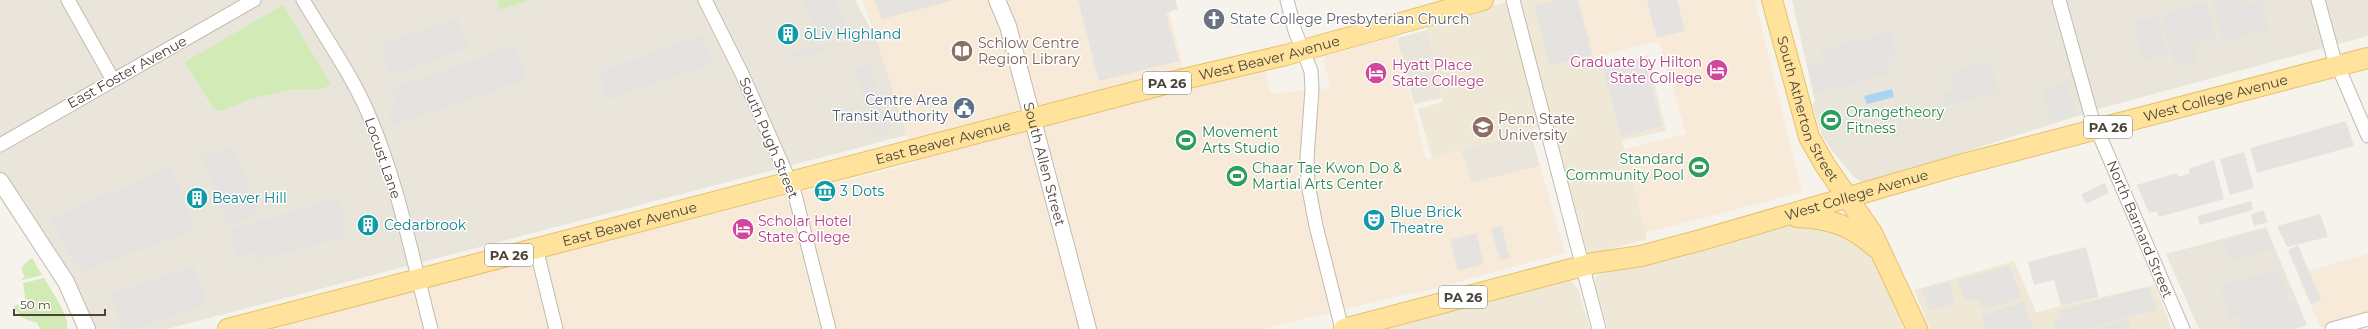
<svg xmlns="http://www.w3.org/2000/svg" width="2368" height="329" font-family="Montserrat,sans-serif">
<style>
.residential{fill:#eae5da}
.commercial{fill:#f7ead8}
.education{fill:#efe8d6}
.grass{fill:#d2eab5}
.parking{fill:#e5e3e0}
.water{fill:#a9d4f2}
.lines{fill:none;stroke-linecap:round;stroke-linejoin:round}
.minor-casing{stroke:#c2bbae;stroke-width:15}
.tertiary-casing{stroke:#c2bbae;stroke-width:18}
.primary-casing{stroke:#e6c16a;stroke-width:22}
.minor{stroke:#fff;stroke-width:13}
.tertiary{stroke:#fff;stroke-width:16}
.primary{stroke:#ffe39c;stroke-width:20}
.labels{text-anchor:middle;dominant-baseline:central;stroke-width:3;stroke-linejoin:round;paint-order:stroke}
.shield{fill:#fff;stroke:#817c74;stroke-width:1}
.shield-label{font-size:13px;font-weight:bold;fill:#4b4439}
.worship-label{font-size:14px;fill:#5b616d;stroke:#fff;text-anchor:start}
.culture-label{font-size:14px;fill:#0d838f;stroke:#fff;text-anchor:start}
.education-label{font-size:14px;fill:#785e54;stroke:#fff;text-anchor:start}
.street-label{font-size:14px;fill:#4b4439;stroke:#fff}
.hotel-label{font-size:14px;fill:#b23c85;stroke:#fff;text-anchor:start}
.service-label{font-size:14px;fill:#4e5e75;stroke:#fff;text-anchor:end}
.leisure-label{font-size:14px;fill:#27864d;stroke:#fff;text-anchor:start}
</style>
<rect width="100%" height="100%" fill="#f6f3ec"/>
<g class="residential">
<polygon points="0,0 855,0 877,41 907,135 167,329 87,329 0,181"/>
<polygon points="1792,0 2368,0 2368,36 2109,106 1869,182 1861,182 1854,177 1833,152 1822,135 1812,104 1815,102"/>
<polygon points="1428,30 1442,98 1414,104 1397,38"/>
<polygon points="1530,131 1540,166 1471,183 1461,150"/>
<polygon points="2266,227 2307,325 2294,329 2199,329 2166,254"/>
</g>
<g class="commercial">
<polygon points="862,0 1166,0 1182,61 1185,90 1265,70 1271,94 1330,88 1324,57 1396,36 1426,159 1461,150 1472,183 1540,166 1565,253 1413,294 1410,293 1263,329 273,329 550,255 916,163 877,41"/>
<polygon points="1579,0 1755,0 1802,192 1645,233 1624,149 1686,134 1659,41 1594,57"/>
<polygon points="2368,254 2368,314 2321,328 2297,274"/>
</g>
<g class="education">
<polygon points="1515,0 1579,0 1597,69 1648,56 1666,131 1622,140 1647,239 1588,255 1553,124 1432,158 1418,109 1443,102 1426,23"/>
<polygon points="1797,224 1830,224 1870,250 1904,329 1608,329 1595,286 1596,277 1605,272"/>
<polygon points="2014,261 2036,312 2155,285 2172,329 1930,329 1914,290"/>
<polygon points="1569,279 1578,289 1590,329 1386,329"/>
</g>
<g class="grass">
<polygon points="497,0 529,0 500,10"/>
<polygon points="283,5 331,84 323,89 293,89 250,99 222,111 214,109 185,62"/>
<path d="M32 258 42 275 19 281 25 277C19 268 23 264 32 258Z"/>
<path d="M44 278C50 288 71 319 67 329H40L37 323C26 319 19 319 14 306L26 302 23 283Z"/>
</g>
<g class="parking">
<polygon points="802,0 834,0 847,27 821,38"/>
<polygon points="875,0 954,0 882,19"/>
<polygon points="1078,0 1175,0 1178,9 1166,13 1179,61 1099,81"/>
<polygon points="1558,0 1578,0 1592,55 1549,66 1534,6"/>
<polygon points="1647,0 1677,0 1685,31 1657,38"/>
<polygon points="2213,0 2243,0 2245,6 2262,2 2269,30 2223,41"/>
<polygon points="2207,2 2216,38 2193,44 2197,62 2176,67 2161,14"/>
<polygon points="2157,16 2168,55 2143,61 2133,23"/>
<polygon points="458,17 468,48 391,75 380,44"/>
<polygon points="1891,32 1897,57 1888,59 1891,73 1814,94 1808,67 1824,63 1820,50"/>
<polygon points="702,35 713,63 608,100 598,72"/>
<polygon points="515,45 527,79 393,126 388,112 397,108 390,89"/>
<polygon points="822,46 824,50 785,61 788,55"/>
<polygon points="1644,58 1662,126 1621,137 1603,69"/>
<polygon points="1990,61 1998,92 1944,106 1941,92 1954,89 1949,72"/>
<polygon points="870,65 888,134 874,137 856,69"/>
<polygon points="2067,82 2076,114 2051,121 2042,89"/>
<polygon points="2346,121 2354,146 2257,173 2250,148"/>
<polygon points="233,145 259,215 228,226 202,157"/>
<polygon points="2244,152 2254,188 2230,195 2220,159"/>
<polygon points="2214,160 2224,199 2159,217 2157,211 2149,213 2137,185 2177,173 2179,177 2190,173 2189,169"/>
<polygon points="171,166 195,231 81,271 49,219"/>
<polygon points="2105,183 2109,193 2086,204 2081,194"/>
<polygon points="338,196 347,223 237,258 229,231"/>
<polygon points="2251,201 2253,210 2200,225 2197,216"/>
<polygon points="2263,210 2268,222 2254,226 2251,215"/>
<polygon points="2320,214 2328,237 2287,247 2277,226"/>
<polygon points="348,226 344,237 257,261 259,253"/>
<polygon points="1501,226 1510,258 1500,260 1491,229"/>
<polygon points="2267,229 2274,249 2229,262 2224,241"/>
<polygon points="1476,233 1484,264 1458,271 1450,240"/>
<polygon points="2298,245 2321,300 2311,304 2288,250"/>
<polygon points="2086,247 2099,297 2061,306 2054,280 2034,285 2028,262"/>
<polygon points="194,265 207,305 134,329 122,329 110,293"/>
<polygon points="2009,266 2022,298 1982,311 1978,298 1965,302 1958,280"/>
<polygon points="2280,269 2289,302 2296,300 2305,326 2292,329 2243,329 2239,317 2271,307 2229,319 2220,286"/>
<polygon points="1949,282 1955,303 1930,311 1921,289"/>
<polygon points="2148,287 2157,310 2086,329 2056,329 2052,320 2061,318 2059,310"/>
<polygon points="2023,302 2034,329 1986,329 1982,315"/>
<polygon points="2128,319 2131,329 2093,329"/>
</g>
<polygon class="water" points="1892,89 1894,97 1867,104 1864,96"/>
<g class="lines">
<g class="minor-casing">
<g id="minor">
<polyline points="68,0 113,80"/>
<path d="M303 0C325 37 351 74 368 113 398 182 412 257 431 329"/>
<polyline points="705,0 743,76 794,191 829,329"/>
<polyline points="1287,0 1295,31 1311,71 1312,89 1307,158 1308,184 1316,226 1342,329"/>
<polyline points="1513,0 1599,329"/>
<polyline points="2059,0 2092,118 2183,329"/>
<polyline points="2318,0 2333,55 2368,136"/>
<polyline points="0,145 254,0"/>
<polyline points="536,248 556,329"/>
<polyline points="2332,329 2368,319"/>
</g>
</g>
<g class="tertiary-casing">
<g id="tertiary">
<path id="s1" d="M997 0 1008 26 1088 329"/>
<polyline points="0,181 66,282 87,329"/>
</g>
</g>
<g class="primary-casing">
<g id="primary">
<path id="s2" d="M1772 0 1809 137 1825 165 1872 233 1917 329"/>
<path d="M1797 217C1828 218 1851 225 1875 247"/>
<path id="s3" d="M228 329 1184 79 1286 55 1483 0"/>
<path id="s4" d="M1344 329 1594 263 1641 256 1701 240 1956 166 2368 58"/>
</g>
</g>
<use href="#minor" class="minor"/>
<use href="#tertiary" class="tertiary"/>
<use href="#primary" class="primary"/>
</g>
<defs>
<g id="church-disc" transform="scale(1.15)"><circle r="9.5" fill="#6b7280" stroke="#fff"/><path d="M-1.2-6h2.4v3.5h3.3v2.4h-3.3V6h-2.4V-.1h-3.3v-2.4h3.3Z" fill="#fff"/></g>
<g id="building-disc" transform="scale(1.15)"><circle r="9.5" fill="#0f9aa8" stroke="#fff"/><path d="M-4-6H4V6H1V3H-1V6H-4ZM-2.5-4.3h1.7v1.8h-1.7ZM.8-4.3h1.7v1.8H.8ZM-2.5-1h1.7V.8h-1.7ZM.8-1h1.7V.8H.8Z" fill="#fff"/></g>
<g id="library-disc" transform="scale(1.15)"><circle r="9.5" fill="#8d6e63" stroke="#fff"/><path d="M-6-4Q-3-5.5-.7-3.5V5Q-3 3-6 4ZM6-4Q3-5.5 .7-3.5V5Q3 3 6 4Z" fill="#fff"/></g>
<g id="hotel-disc" transform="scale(1.15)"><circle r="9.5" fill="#d1479c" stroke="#fff"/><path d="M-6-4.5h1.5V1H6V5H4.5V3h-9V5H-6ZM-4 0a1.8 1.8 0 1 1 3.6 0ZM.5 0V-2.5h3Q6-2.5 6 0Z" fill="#fff"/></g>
<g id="civic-disc" transform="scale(1.15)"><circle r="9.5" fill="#5c6f8a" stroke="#fff"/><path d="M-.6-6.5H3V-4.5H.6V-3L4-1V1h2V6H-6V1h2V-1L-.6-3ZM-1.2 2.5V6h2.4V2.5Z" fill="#fff"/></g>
<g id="stadium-disc" transform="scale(1.15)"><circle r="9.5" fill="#2e9e5b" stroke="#fff"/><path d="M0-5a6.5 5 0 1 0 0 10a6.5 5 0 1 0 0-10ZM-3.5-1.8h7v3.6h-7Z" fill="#fff"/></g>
<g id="university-disc" transform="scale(1.15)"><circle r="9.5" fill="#8d6e63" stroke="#fff"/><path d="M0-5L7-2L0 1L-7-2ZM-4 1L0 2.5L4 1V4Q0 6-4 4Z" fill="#fff"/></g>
<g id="museum-disc" transform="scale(1.15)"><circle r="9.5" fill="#0f9aa8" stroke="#fff"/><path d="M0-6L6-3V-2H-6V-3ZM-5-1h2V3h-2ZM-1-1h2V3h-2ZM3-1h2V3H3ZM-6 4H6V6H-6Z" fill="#fff"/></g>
<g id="theatre-disc" transform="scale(1.15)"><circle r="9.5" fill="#0f9aa8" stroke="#fff"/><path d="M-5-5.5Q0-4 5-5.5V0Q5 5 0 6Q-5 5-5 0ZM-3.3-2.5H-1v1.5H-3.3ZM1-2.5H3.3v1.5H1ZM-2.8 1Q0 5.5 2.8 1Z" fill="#fff"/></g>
</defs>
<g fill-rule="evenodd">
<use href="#church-disc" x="1214" y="19"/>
<use href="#building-disc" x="788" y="34"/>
<use href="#library-disc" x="962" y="51"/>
<use href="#hotel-disc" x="1717" y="70"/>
<use href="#hotel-disc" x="1376" y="73"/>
<use href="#civic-disc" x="964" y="108"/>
<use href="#stadium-disc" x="1831" y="120"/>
<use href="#university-disc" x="1483" y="127"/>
<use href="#stadium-disc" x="1186" y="140"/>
<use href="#stadium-disc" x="1699" y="167"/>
<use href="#stadium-disc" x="1237" y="176"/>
<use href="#museum-disc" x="825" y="191"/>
<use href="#building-disc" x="197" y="198"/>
<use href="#theatre-disc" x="1374" y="220"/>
<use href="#building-disc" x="368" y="225"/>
<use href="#hotel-disc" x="743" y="229"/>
</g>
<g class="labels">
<g class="shield">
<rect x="1143" y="72" width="48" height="22" rx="3"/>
<rect x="2084" y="116" width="48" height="22" rx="3"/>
<rect x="485" y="244" width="48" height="22" rx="3"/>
<rect x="1439" y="286" width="48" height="22" rx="3"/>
</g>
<g class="shield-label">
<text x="1167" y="83">PA 26</text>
<text x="2108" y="127">PA 26</text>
<text x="509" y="255">PA 26</text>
<text x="1463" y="297">PA 26</text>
</g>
<g class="worship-label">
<text x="1230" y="19">State College Presbyterian Church</text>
</g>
<g class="culture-label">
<text x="804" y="34">ōLiv Highland</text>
<text x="840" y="191">3 Dots</text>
<text x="212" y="198">Beaver Hill</text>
<text x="1390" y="212">Blue Brick<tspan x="1390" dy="16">Theatre</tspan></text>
<text x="384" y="225">Cedarbrook</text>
</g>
<g class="education-label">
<text x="978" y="43">Schlow Centre<tspan x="978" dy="16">Region Library</tspan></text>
<text x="1498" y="119">Penn State<tspan x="1498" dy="16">University</tspan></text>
</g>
<g class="street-label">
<text stroke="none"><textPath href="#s3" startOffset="1076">West Beaver Avenue</textPath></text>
<text transform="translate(127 72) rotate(-29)">East Foster Avenue</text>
<text stroke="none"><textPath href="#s4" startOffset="902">West College Avenue</textPath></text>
<text stroke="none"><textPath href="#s2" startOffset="115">South Atherton Street</textPath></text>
<text transform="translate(769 138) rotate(67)">South Pugh Street</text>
<text stroke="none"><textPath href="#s3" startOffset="739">East Beaver Avenue</textPath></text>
<text transform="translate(383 158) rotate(71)">Locust Lane</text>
<text stroke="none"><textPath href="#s1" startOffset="171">South Allen Street</textPath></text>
<text stroke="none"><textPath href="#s4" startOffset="530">West College Avenue</textPath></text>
<text stroke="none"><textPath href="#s3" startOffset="415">East Beaver Avenue</textPath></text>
<text transform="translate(2140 229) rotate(67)">North Barnard Street</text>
</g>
<g class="hotel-label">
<text x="1702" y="62" text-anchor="end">Graduate by Hilton<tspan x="1702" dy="16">State College</tspan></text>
<text x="1392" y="65">Hyatt Place<tspan x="1392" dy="16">State College</tspan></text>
<text x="758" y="221">Scholar Hotel<tspan x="758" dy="16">State College</tspan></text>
</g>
<g class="service-label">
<text x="948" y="100">Centre Area<tspan x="948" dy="16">Transit Authority</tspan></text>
</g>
<g class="leisure-label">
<text x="1846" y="112">Orangetheory<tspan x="1846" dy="16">Fitness</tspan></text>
<text x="1202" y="132">Movement<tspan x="1202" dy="16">Arts Studio</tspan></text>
<text x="1684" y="159" text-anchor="end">Standard<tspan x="1684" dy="16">Community Pool</tspan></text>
<text x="1252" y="168">Chaar Tae Kwon Do &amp;<tspan x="1252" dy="16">Martial Arts Center</tspan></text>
</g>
</g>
<path d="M14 309v6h91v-6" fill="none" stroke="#4b4439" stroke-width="2"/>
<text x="20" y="309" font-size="12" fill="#4b4439" stroke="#ffffff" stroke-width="3" paint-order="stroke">50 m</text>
</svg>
